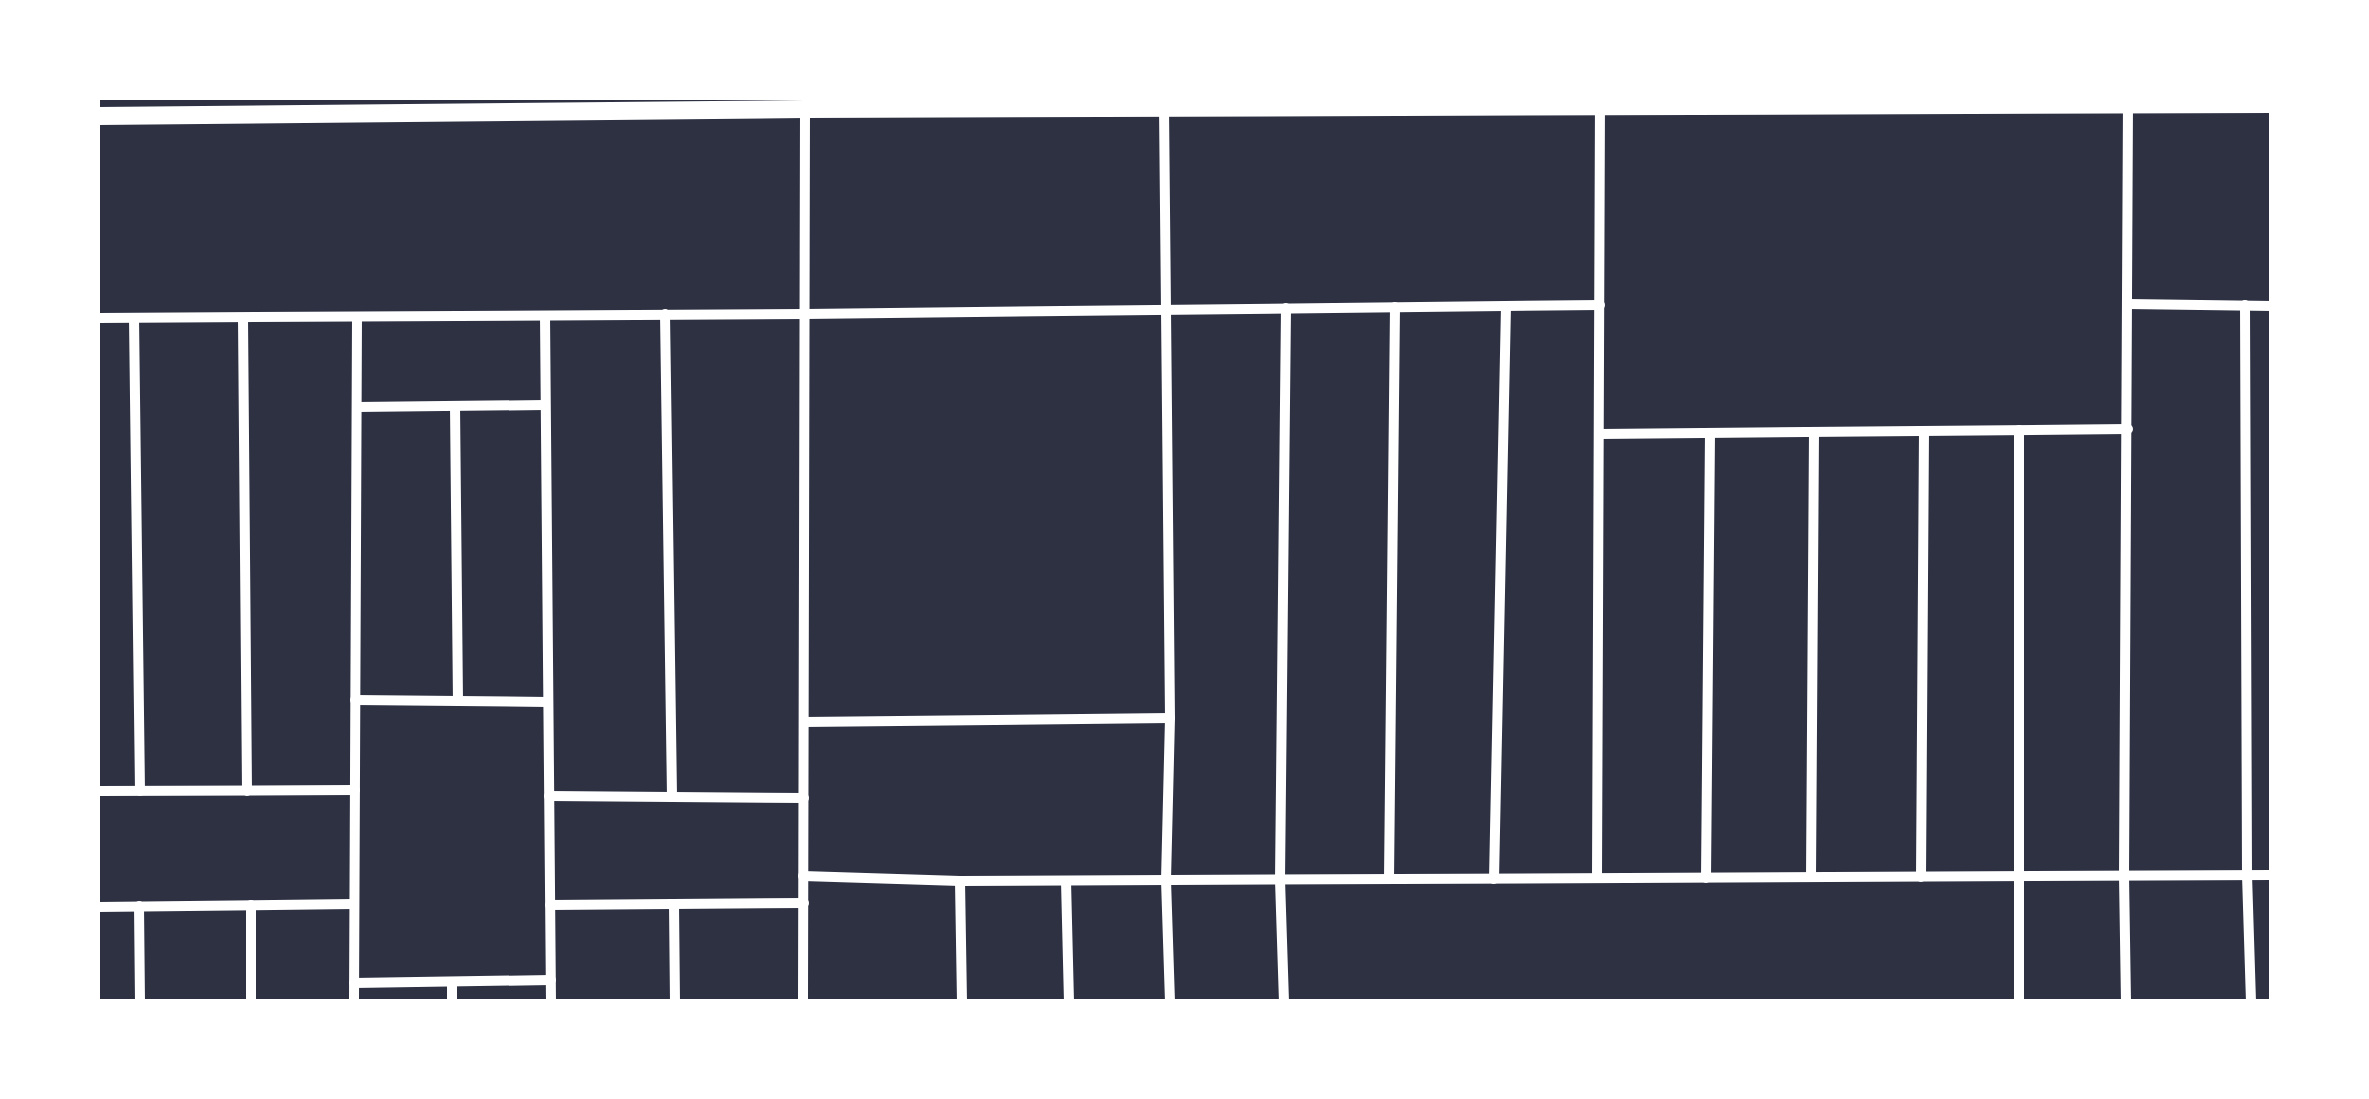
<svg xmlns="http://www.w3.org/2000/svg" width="2369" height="1099" font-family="'Varela Round',sans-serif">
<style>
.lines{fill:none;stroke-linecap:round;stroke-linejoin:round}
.minor{stroke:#fff;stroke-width:10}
.tertiary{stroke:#fff;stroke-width:18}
</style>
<rect width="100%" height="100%" fill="#2d3142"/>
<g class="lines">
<g class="minor">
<polyline points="1164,107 1170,718 1166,880 1170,1002"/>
<polyline points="2128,304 2272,306"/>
<polyline points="2245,305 2247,875 2251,1002"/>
<polyline points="665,314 672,796"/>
<polyline points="545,316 551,1002"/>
<polyline points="98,318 805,314 1600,305"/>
<polyline points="134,318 140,791"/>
<polyline points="243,318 247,791"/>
<polyline points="455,406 458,701"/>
<polyline points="357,407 545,405"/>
<polyline points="1600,434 2128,429"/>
<polyline points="355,700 548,702"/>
<polyline points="804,722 1170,718"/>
<polyline points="98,791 355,790"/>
<polyline points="549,796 804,798"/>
<polyline points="803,876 960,881 2272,875"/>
<polyline points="1811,877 1814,432"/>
<polyline points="1921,877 1924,431"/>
<polyline points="1597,878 1600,98"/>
<polyline points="1706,878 1710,433"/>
<polyline points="1389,879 1395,307"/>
<polyline points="1494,879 1506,306"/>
<polyline points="960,881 962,1002"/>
<polyline points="1066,881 1069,1002"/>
<polyline points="674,904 675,1002"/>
<polyline points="251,905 251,1002"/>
<polyline points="550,905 804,903"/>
<polyline points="139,906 140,1002"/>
<polyline points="98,907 354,904"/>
<polyline points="452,982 452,1002"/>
<polyline points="354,983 551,980"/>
<polyline points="354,1002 357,317"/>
<polyline points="803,1002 805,109"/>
<polyline points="1284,1002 1280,880 1286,308"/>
<polyline points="2019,1002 2019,430"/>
<polyline points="2126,1002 2124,876 2128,103"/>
</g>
<polyline class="tertiary" points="98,116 805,109 2272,104"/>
</g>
<rect width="2369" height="1099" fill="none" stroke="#ffffff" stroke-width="200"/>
</svg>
